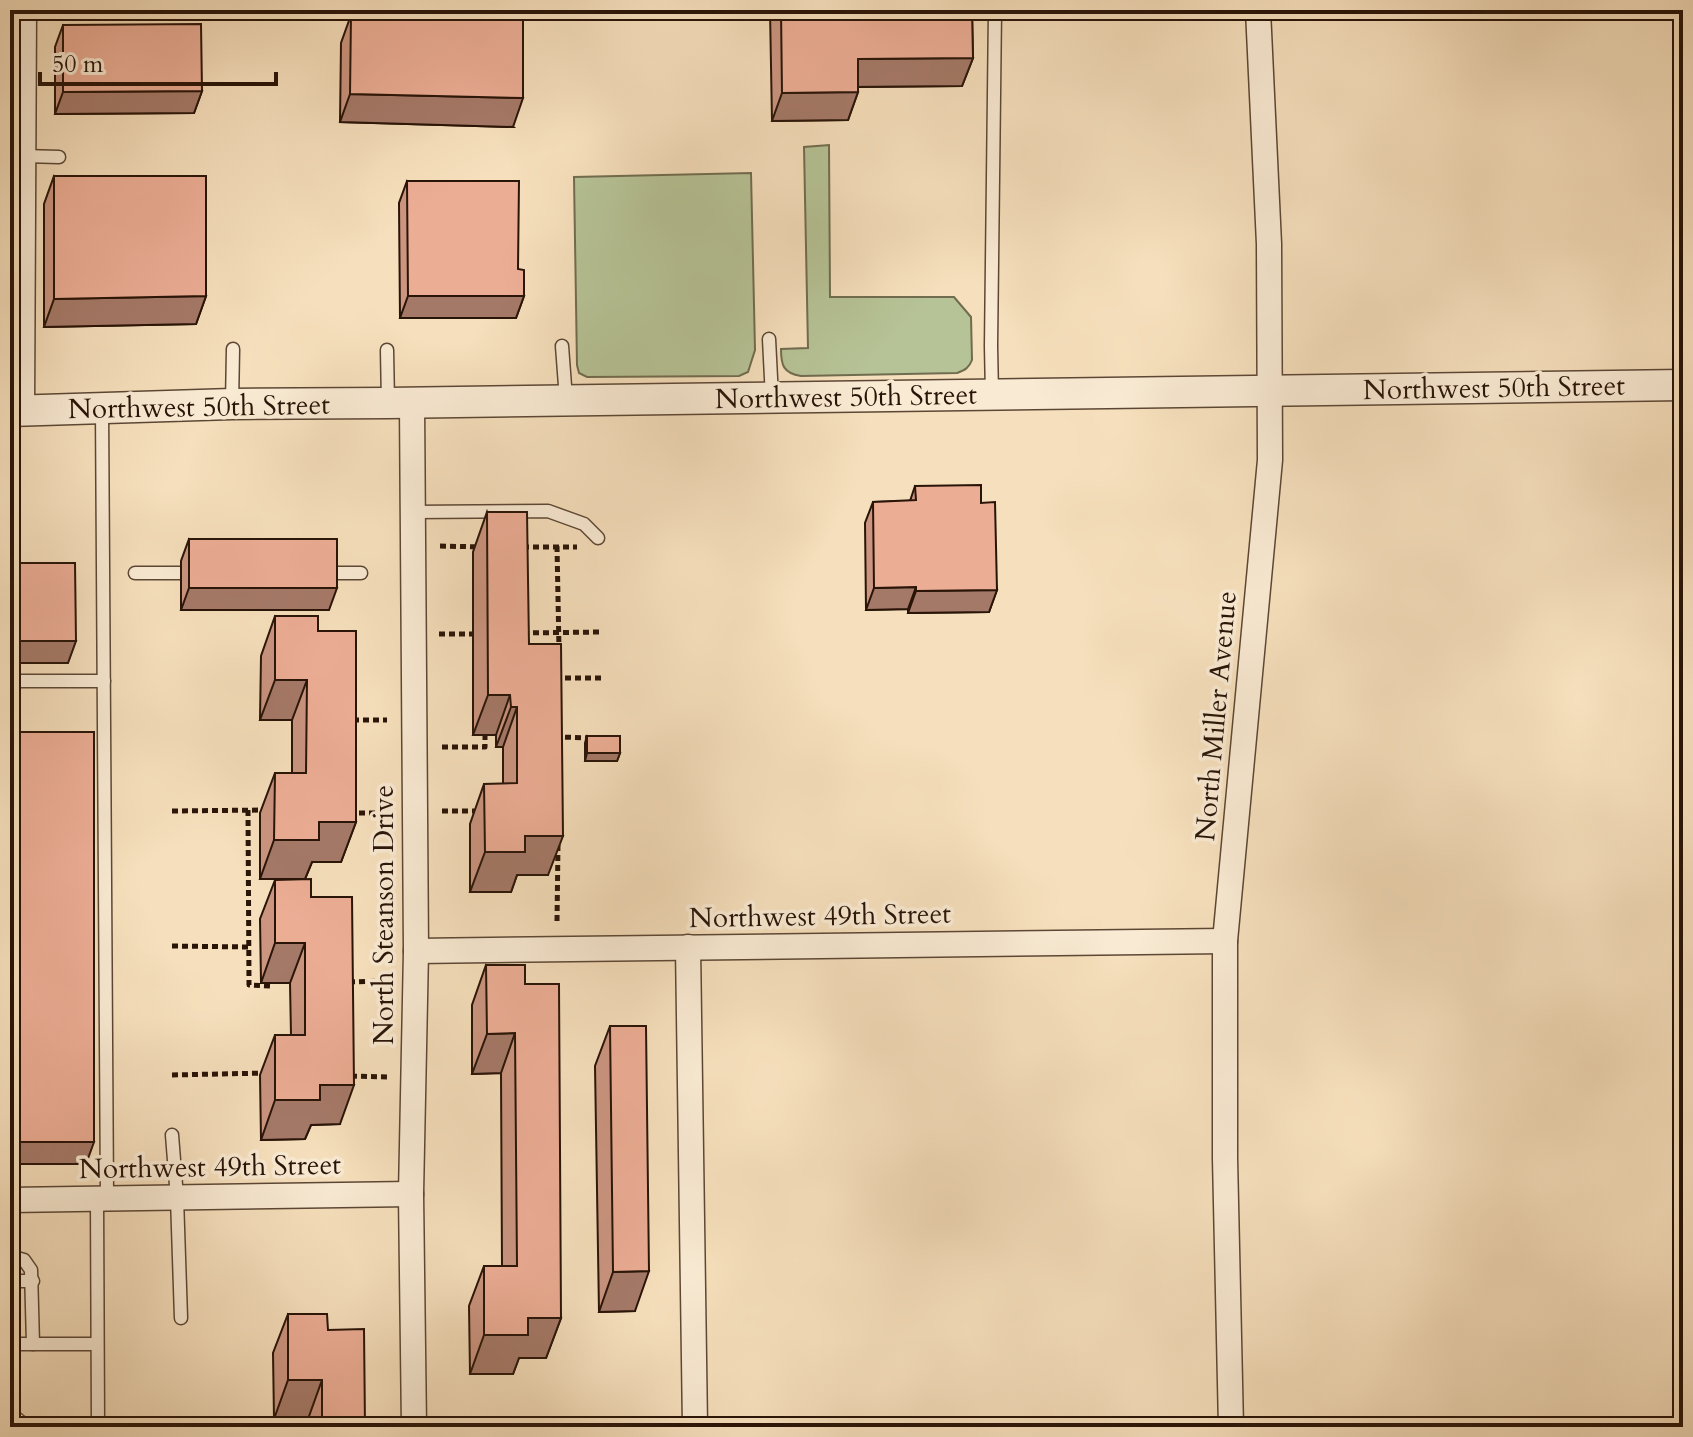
<svg xmlns="http://www.w3.org/2000/svg" width="1693" height="1437" font-family="Cardo,serif">
<style>
.green{fill:#b6c396;stroke:#706c4f;stroke-width:2}
.lines{fill:none;stroke-linecap:round;stroke-linejoin:round}
.service-casing{stroke:#5c4735;stroke-width:15}
.minor-casing{stroke:#5c4735;stroke-width:27}
.tertiary-casing{stroke:#5c4735;stroke-width:33}
.path{stroke:#291408;stroke-width:5;stroke-dasharray:6 4;stroke-linecap:butt}
.service{stroke:#f9ead3;stroke-width:12}
.minor{stroke:#f9ead3;stroke-width:24}
.tertiary{stroke:#f9ead3;stroke-width:30}
.wall{fill:#cb9580;stroke:#291408;stroke-width:2}
.shaded-wall{fill:#a57968;stroke:#291408;stroke-width:2}
.building{fill:#ecad95;stroke:#291408;stroke-width:2}
.labels{text-anchor:middle;dominant-baseline:central;stroke-width:7;stroke-linejoin:round;paint-order:stroke}
.street-label{font-size:28px;fill:#291408;stroke:#f9ead3}
</style>
<rect width="100%" height="100%" fill="#f6dfbc"/>
<filter id="stains"><feTurbulence type="fractalNoise" baseFrequency=".0025" numOctaves="4"/><feColorMatrix values="0 0 0 0 .2 0 0 0 0 .09 0 0 0 0 .02 0 0 0 .5 -.17"/></filter>
<radialGradient id="worn" r=".72"><stop offset=".6" stop-color="#630" stop-opacity="0"/><stop offset="1" stop-color="#630" stop-opacity=".3"/></radialGradient>
<g class="green">
<path d="M829 145 830 297H954L971 317 972 360C969 368 965 370 957 373L801 376C783 373 781 365 781 349L808 348 804 147Z"/>
<polygon points="751,173 755,350 748,372 739,376 587,377 579,373 577,365 574,177"/>
</g>
<g class="lines">
<g class="service-casing">
<g id="service">
<polyline points="23,156 59,157"/>
<polyline points="769,339 772,398"/>
<polyline points="562,346 566,399"/>
<polyline points="387,350 388,403"/>
<polyline points="992,395 991,346 995,10"/>
<polyline points="232,404 233,349"/>
<polyline points="102,408 107,1199"/>
<polyline points="413,512 548,511 584,524 598,538"/>
<polyline points="135,573 181,573"/>
<polyline points="329,573 361,573"/>
<polyline points="10,681 104,681"/>
<polyline points="172,1135 177,1198 181,1318"/>
<polyline points="97,1199 98,1427"/>
<polyline points="10,1256 24,1260 31,1270 33,1344"/>
<polyline points="10,1281 33,1281"/>
<polyline points="10,1344 97,1344"/>
<polyline points="10,1413 21,1422 22,1427"/>
</g>
</g>
<g class="minor-casing">
<g id="minor">
<polyline points="412,403 416,951 411,1194 414,1427"/>
<polyline points="22,411 24,10"/>
<polyline points="688,947 695,1427"/>
<polyline points="416,951 1225,941"/>
<polyline points="10,1200 411,1194"/>
<polyline points="1231,1427 1225,1158 1225,941 1270,460 1269,244 1258,10"/>
</g>
</g>
<g class="tertiary-casing">
<polyline id="tertiary" points="10,411 232,404 388,403 1683,385"/>
</g>
<g class="path">
<polyline points="440,546 482,547"/>
<polyline points="557,546 559,649"/>
<polyline points="523,547 577,547"/>
<polyline points="523,633 602,632"/>
<polyline points="439,634 473,634"/>
<polyline points="555,678 602,678"/>
<polyline points="353,720 387,720"/>
<polyline points="558,740 558,737 593,738"/>
<polyline points="442,747 485,747 485,735"/>
<polyline points="248,810 249,985 271,986 271,983"/>
<polyline points="172,811 267,810"/>
<polyline points="442,811 480,811"/>
<polyline points="349,813 387,813"/>
<polyline points="557,921 558,844"/>
<polyline points="172,946 249,947"/>
<polyline points="349,982 388,981"/>
<polyline points="172,1075 267,1073"/>
<polyline points="351,1076 389,1077"/>
</g>
<use href="#service" class="service"/>
<use href="#minor" class="minor"/>
<use href="#tertiary" class="tertiary"/>
</g>
<g class="wall">
<polygon points="770,10 972,10 973,58 962,86 858,87 858,92 848,120 772,121"/>
<polygon points="351,15 513,127 340,122 341,43"/>
<polygon points="63,25 202,91 194,113 55,114 55,47"/>
<polygon points="54,176 206,296 196,324 44,327 44,204"/>
<polygon points="407,181 524,296 516,318 400,318 399,203"/>
<polygon points="915,486 981,503 997,590 989,612 908,613 908,609 866,610 865,523 873,502 910,501"/>
<polygon points="487,512 529,644 548,875 517,875 511,892 470,892 470,824 484,784 503,784 503,747 496,747 496,735 473,735 473,552"/>
<polygon points="189,539 329,610 181,610 181,561"/>
<polygon points="275,616 318,631 356,822 341,862 312,862 305,879 311,897 340,1124 311,1125 305,1139 261,1140 260,1075 275,1035 291,1035 290,983 261,983 260,919 275,880 278,879 260,879 260,813 275,773 292,773 292,720 260,720 261,656"/>
<polygon points="587,736 620,753 617,761 585,761 585,743"/>
<polygon points="486,965 525,984 561,1318 546,1358 519,1358 513,1374 470,1374 469,1306 484,1266 502,1266 501,1073 472,1074 472,1005"/>
<polygon points="610,1026 635,1311 599,1312 595,1066"/>
<polygon points="288,1314 328,1330 365,1427 308,1427 308,1419 274,1419 273,1353"/>
</g>
<g class="shaded-wall">
<polygon points="973,58 962,86 848,87 858,59"/>
<polygon points="202,91 194,113 55,114 63,92"/>
<polygon points="858,92 848,120 772,121 782,93"/>
<polygon points="350,94 523,98 513,127 340,122"/>
<polygon points="206,296 196,324 44,327 54,299"/>
<polygon points="408,296 524,296 516,318 400,318"/>
<polygon points="916,587 908,609 866,610 874,588"/>
<polygon points="189,588 337,588 329,610 181,610"/>
<polygon points="997,590 989,612 908,613 916,591"/>
<polygon points="10,641 76,641 68,663 10,663"/>
<polygon points="275,680 307,680 292,720 260,720"/>
<polygon points="488,695 510,695 496,735 473,735"/>
<polygon points="511,707 517,707 503,747 496,747"/>
<polygon points="587,753 620,753 617,761 585,761"/>
<polygon points="319,822 356,822 341,862 312,862 305,879 260,879 274,840"/>
<polygon points="525,836 563,836 548,875 517,875 511,892 470,892 485,852"/>
<polygon points="275,943 305,943 290,983 261,983"/>
<polygon points="515,1033 501,1073 472,1074 487,1034"/>
<polygon points="320,1085 354,1085 340,1124 311,1125 305,1139 261,1140 275,1100"/>
<polygon points="10,1142 94,1142 86,1164 10,1164"/>
<polygon points="649,1271 635,1311 599,1312 613,1272"/>
<polygon points="528,1318 561,1318 546,1358 519,1358 513,1374 470,1374 484,1335"/>
<polygon points="288,1380 322,1380 308,1419 274,1419"/>
</g>
<g class="building">
<polygon points="781,10 972,10 973,58 858,59 858,92 782,93"/>
<polygon points="351,15 523,17 523,98 350,94"/>
<polygon points="201,24 202,91 63,92 63,25"/>
<polygon points="54,176 206,176 206,296 54,299"/>
<polygon points="407,181 519,181 518,269 524,270 524,296 408,296"/>
<polygon points="981,485 981,503 995,502 997,590 916,591 916,587 874,588 873,502 916,500 915,486"/>
<polygon points="487,512 527,512 529,644 561,644 563,836 525,836 525,852 485,852 484,784 517,783 517,707 511,707 510,695 488,695"/>
<rect x="189" y="539" width="148" height="49"/>
<polygon points="10,563 75,563 76,641 10,641"/>
<polygon points="275,616 318,616 318,631 356,631 356,822 319,822 319,840 274,840 275,773 306,773 307,680 275,680"/>
<rect x="10" y="732" width="84" height="410"/>
<rect x="587" y="736" width="33" height="17"/>
<polygon points="311,879 311,897 352,897 354,1085 320,1085 320,1100 275,1100 275,1035 305,1035 305,943 275,943 275,880"/>
<polygon points="486,965 525,965 525,984 559,984 561,1318 528,1318 528,1335 484,1335 484,1266 517,1266 515,1033 487,1034"/>
<polygon points="610,1026 646,1026 649,1271 613,1272"/>
<polygon points="288,1314 327,1314 328,1330 364,1329 365,1427 322,1427 322,1380 288,1380"/>
</g>
<g class="labels">
<g class="street-label">
<text transform="translate(1494 388) rotate(-1)">Northwest 50th Street</text>
<text transform="translate(846 397) rotate(-1)">Northwest 50th Street</text>
<text transform="translate(199 407) rotate(-1)">Northwest 50th Street</text>
<text transform="translate(1216 716) rotate(-85)">North Miller Avenue</text>
<text transform="translate(384 915) rotate(-90)">North Steanson Drive</text>
<text transform="translate(820 916) rotate(-1)">Northwest 49th Street</text>
<text transform="translate(210 1167) rotate(-1)">Northwest 49th Street</text>
</g>
</g>
<rect width="1693" height="1437" fill="none" stroke="#f6dfbc" stroke-width="40"/>
<rect x="12" y="12" width="1669" height="1413" fill="none" stroke="#291408" stroke-width="4"/>
<rect x="20" y="20" width="1653" height="1397" fill="none" stroke="#291408" stroke-width="2"/>
<path d="M40 72v12h236v-12" fill="none" stroke="#291408" stroke-width="4"/>
<text x="52" y="72" font-size="24" fill="#291408" stroke="#f9ead3" stroke-width="6" paint-order="stroke">50 m</text>
<rect width="100%" height="100%" filter="url(#stains)"/>
<rect width="100%" height="100%" fill="url(#worn)"/>
</svg>
